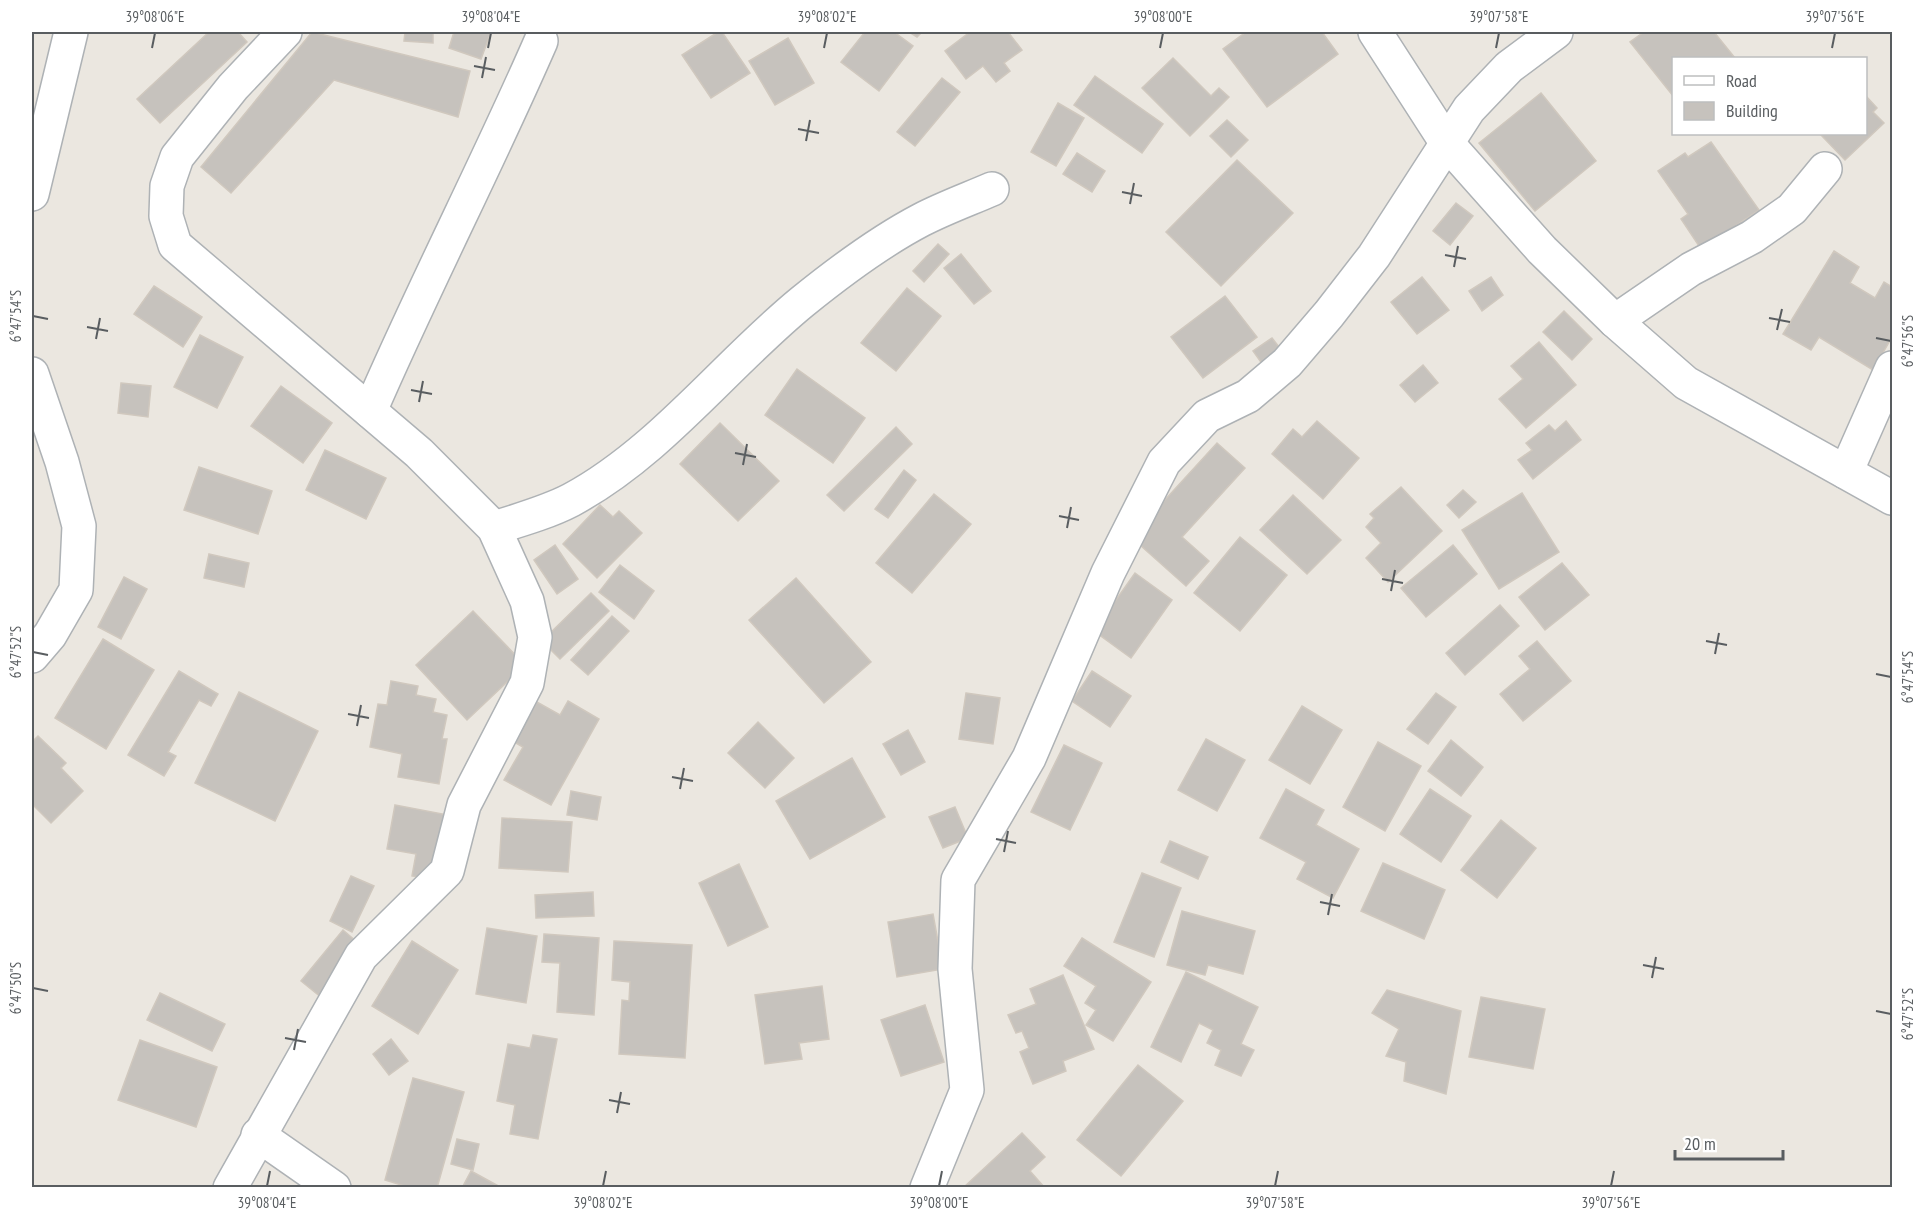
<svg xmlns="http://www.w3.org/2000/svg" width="1924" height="1219" font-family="'PT Sans Narrow',sans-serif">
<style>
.building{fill:#c6c2bd;stroke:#d0c8be;stroke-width:1.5}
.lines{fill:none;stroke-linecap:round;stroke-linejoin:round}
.minor-casing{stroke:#aeb2b5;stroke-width:36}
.minor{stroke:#fff;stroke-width:33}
.ticks{fill:none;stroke:#595d60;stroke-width:2}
.neatline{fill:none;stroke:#595d60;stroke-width:2}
.ticks-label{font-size:15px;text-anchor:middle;fill:#595d60}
</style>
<rect width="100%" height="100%" fill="#ebe7e0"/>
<g class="building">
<polygon points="209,32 238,32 247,42 160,123 137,99"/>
<polygon points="312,32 470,71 458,117 334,80 231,193 201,167"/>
<polygon points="405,32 433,32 433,43 404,41"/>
<polygon points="454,32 491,32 481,59 449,48"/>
<polygon points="718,32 722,32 750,73 711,98 682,55"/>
<polygon points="865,32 894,32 913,46 879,91 841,62"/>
<polygon points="909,32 922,32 917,37"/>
<polygon points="970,32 1008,32 1022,50 1004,63 1010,71 996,82 983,66 966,79 945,51"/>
<polygon points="1246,32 1322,32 1338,54 1267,107 1223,49"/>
<polygon points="1644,32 1714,32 1735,58 1674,58 1674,97 1630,42"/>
<polygon points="788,38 814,83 775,105 749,61"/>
<polygon points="1173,58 1211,96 1219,88 1229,97 1190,136 1142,88"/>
<polygon points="1095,76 1163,124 1142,153 1074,105"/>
<polygon points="942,78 960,92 915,146 897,132"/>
<polygon points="1541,93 1596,161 1535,211 1479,143"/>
<polygon points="1866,96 1877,108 1873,112 1884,123 1845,160 1821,135 1823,134 1866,134"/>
<polygon points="1058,103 1084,118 1056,166 1031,152"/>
<polygon points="1227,120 1248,140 1231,157 1210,136"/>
<polygon points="1711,142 1759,210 1701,249 1681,219 1688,214 1658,171 1685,153 1688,157"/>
<polygon points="1077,153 1105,171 1092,192 1063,174"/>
<polygon points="1237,160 1293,213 1221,286 1166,232"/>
<polygon points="1456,203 1473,216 1450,245 1433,231"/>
<polygon points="938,244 949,254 924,282 913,271"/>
<polygon points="1834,251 1859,267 1850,283 1875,298 1884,282 1892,287 1892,337 1873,370 1819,337 1811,350 1783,334"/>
<polygon points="961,254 991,291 974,304 944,268"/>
<polygon points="1422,277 1449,310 1417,334 1391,302"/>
<polygon points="1491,277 1503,295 1482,311 1469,291"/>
<polygon points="154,286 202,317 183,347 134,314"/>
<polygon points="907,288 941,316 896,371 861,343"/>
<polygon points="1225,296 1257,337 1203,378 1171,337"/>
<polygon points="1564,311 1592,339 1572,360 1543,332"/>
<polygon points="200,335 243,357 217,408 174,387"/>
<polygon points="1272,338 1283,352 1263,365 1253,351"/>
<polygon points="1539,342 1576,385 1526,428 1499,399 1523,379 1511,366"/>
<polygon points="1423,365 1438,383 1415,402 1400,385"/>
<polygon points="797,369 865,418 833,463 765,415"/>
<polygon points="121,383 151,386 148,417 118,413"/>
<polygon points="281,386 332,423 303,463 251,426"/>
<polygon points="1317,421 1359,458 1323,499 1272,454 1293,429 1302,437"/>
<polygon points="1566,421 1581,440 1533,479 1518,460 1532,450 1526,443 1549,425 1555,431"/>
<polygon points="720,423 779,481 738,521 680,464"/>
<polygon points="896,427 912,444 844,511 827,495"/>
<polygon points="1217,443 1245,468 1182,537 1209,561 1186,586 1131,537"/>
<polygon points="325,450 386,478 366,519 306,490"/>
<polygon points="199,467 272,491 258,534 184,510"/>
<polygon points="904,470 916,480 888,518 875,509"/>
<polygon points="1401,487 1442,531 1388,582 1366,558 1381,543 1366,527 1374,518 1370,514"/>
<polygon points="1463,490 1476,502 1459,518 1447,505"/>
<polygon points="1522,493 1559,552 1499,589 1462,530"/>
<polygon points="934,494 971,524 912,593 876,563"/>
<polygon points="1293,495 1341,540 1307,574 1260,530"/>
<polygon points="600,505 613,517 619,511 642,533 597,578 563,544"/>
<polygon points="1240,537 1287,575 1240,631 1194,593"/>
<polygon points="555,545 578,579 557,594 534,560"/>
<polygon points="1453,545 1477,574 1426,617 1401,588"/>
<polygon points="209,554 249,563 244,587 204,578"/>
<polygon points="1562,563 1589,595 1545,630 1519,597"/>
<polygon points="620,565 654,591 634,619 599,592"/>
<polygon points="1135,573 1172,600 1131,658 1094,631"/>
<polygon points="124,577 147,589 121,639 98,627"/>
<polygon points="796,578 871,662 824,703 749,620"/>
<polygon points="591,593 609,611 560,659 542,641"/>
<polygon points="1500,605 1519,626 1465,675 1446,653"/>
<polygon points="473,611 525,665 467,720 416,665"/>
<polygon points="612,616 629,631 588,675 571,660"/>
<polygon points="103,639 154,670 106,749 55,718"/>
<polygon points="1537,641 1571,681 1523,721 1500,694 1530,669 1519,656"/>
<polygon points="179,671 218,694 211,706 199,700 168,752 176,756 164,776 128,755"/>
<polygon points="1092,671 1131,696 1110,727 1072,701"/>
<polygon points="391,681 418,686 416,695 436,699 433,712 447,715 442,739 447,739 439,784 398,777 402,754 370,747 378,704 387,705"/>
<polygon points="239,692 318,731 275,821 195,783"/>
<polygon points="966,693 1000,698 993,744 959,739"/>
<polygon points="1436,693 1456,707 1428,744 1407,729"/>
<polygon points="568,701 599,719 551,805 504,780 523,747 514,742 537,702 560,715"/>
<polygon points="1302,706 1342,730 1310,784 1269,760"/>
<polygon points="758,722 794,758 765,788 728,753"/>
<polygon points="908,730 925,762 901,775 883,744"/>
<polygon points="38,736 66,763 61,768 83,791 51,823 32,804 32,742"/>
<polygon points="1206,739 1245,760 1217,811 1178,790"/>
<polygon points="1451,740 1483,767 1461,796 1428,771"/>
<polygon points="1378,742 1421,766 1385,831 1343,807"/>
<polygon points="1064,745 1102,763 1070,830 1031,812"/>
<polygon points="852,758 885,817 810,859 776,801"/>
<polygon points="1286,789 1324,810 1316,825 1359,849 1333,898 1297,879 1306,862 1260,838"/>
<polygon points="1430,789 1471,816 1441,862 1400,834"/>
<polygon points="571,791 601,797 597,820 567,815"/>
<polygon points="395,805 448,815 436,880 412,876 416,854 387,849"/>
<polygon points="955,807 968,838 943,848 929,817"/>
<polygon points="502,818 572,822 568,872 499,868"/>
<polygon points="1501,820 1536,848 1497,898 1461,870"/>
<polygon points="1170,841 1208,857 1198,879 1161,862"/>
<polygon points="1383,863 1445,890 1424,939 1361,911"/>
<polygon points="739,864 768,927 728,946 699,883"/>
<polygon points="1142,873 1181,888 1154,957 1114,942"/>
<polygon points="351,876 374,886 352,932 330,921"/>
<polygon points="593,892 594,916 536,918 535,895"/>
<polygon points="1182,911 1255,931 1243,974 1208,965 1205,975 1167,965"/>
<polygon points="933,914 943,969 897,977 888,922"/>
<polygon points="487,928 537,936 526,1003 476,994"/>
<polygon points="343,930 364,948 322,998 301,981"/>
<polygon points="544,934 599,938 594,1015 557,1012 560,963 542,962"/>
<polygon points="1082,938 1151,982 1113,1041 1086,1025 1096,1010 1085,1003 1096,986 1064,966"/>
<polygon points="412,941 458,970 418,1034 372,1006"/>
<polygon points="614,941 692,945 685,1058 619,1054 622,1000 629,1001 630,982 612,980"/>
<polygon points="1186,972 1258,1007 1241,1044 1254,1050 1241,1076 1215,1065 1221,1050 1207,1043 1213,1030 1199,1023 1181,1062 1151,1047"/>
<polygon points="1063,975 1094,1049 1063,1061 1066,1071 1033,1084 1020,1052 1029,1048 1022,1031 1016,1033 1008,1015 1036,1004 1030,989"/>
<polygon points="822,986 829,1039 799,1043 802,1059 765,1064 755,995"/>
<polygon points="1387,990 1461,1011 1446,1094 1404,1081 1406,1062 1386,1056 1399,1029 1372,1013"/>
<polygon points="160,993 225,1024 212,1051 147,1020"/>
<polygon points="1481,997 1545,1009 1533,1069 1469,1057"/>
<polygon points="925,1005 944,1062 901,1076 881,1020"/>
<polygon points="533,1035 557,1039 538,1139 510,1134 515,1105 497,1101 508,1044 530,1048"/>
<polygon points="391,1039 408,1061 389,1075 373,1054"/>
<polygon points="140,1040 217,1067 196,1127 118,1100"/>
<polygon points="1138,1065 1183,1101 1121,1176 1077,1140"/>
<polygon points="413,1078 464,1092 437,1188 411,1188 385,1180"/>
<polygon points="1022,1133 1045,1157 1030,1171 1045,1188 963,1188"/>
<polygon points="457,1139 479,1144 473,1170 451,1164"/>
<polygon points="471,1171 502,1188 462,1188"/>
</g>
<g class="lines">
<g class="minor-casing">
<g id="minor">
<polyline points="1375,32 1446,142 1542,250 1615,321 1686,383 1892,498"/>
<polyline points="32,194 71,32"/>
<polyline points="1615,321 1691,269 1752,237 1792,209 1825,169"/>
<polyline points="32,374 62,462 79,526 76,590 50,635 32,656"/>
<path d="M370 411C424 286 487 165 541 41"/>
<polyline points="1846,472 1892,368"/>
<path d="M494 528C520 520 548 512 571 500 660 452 725 365 802 302 839 272 879 242 921 220 944 208 969 199 992 189"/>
<polyline points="258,1135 334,1188"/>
<polyline points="230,1188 361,956 447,871 464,805 527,683 535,637 527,601 494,528 419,453 175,245 166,216 167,186 177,157 233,87 285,32"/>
<polyline points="927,1188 967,1090 955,969 958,880 1029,758 1108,573 1164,462 1207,416 1248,396 1287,363 1329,314 1374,256 1469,109 1509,67 1556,32"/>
</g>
</g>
<use href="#minor" class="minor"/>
</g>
<path class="ticks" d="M152 48 155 33M488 48 491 33M824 48 827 33M1160 48 1163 33M1496 48 1499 33M1832 48 1835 33M474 66 495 70M482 78 486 57M798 129 819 133M806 141 810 120M1122 192 1142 196M1130 204 1134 183M1445 255 1466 259M1454 267 1458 246M33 316 48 319M1769 318 1790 322M87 327 108 331M1777 330 1782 309M1876 338 1891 341M96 339 100 318M411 390 432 394M419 402 423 381M735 453 756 457M743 465 747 444M1059 516 1079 520M1067 528 1071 507M1382 579 1403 583M1391 591 1395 570M1706 641 1727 645M33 652 48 655M1715 654 1719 633M1876 674 1891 677M348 714 369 718M357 726 361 705M672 777 693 781M680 789 684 768M996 839 1016 843M1004 852 1008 831M1320 902 1340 906M1328 915 1332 894M1643 965 1664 969M1652 978 1656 957M33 988 48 991M1876 1011 1891 1014M285 1038 306 1042M294 1050 298 1029M609 1100 630 1104M617 1113 621 1092M267 1186 270 1171M603 1186 606 1171M939 1186 942 1171M1275 1186 1278 1171M1611 1186 1614 1171"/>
<rect width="1924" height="1219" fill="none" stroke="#ffffff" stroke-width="66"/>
<rect x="1672" y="57" width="195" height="78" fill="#ffffff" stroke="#bdbebf" stroke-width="1.5"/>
<rect x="1684" y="76" width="30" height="9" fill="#ffffff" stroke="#bdbebf" stroke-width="1.5"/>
<text x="1726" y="87" font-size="18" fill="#595d60">Road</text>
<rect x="1684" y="102" width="30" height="18" fill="#c6c2bd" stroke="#bdbebf" stroke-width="1.5"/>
<text x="1726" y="117" font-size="18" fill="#595d60">Building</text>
<path d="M1675 1150v9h108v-9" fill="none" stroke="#595d60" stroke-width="3"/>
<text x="1684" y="1150" font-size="18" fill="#595d60" stroke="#ffffff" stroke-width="4.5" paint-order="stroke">20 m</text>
<rect x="33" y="33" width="1858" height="1153" class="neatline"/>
<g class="ticks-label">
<text x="155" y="22">39°08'06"E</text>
<text x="491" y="22">39°08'04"E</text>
<text x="827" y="22">39°08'02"E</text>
<text x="1163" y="22">39°08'00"E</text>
<text x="1499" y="22">39°07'58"E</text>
<text x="1835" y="22">39°07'56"E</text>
<text transform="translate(16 316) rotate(-90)" y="5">6°47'54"S</text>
<text transform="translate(1908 341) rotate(-90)" y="5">6°47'56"S</text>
<text transform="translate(16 652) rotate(-90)" y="5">6°47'52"S</text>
<text transform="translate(1908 677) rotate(-90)" y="5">6°47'54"S</text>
<text transform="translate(16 988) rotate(-90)" y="5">6°47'50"S</text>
<text transform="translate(1908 1014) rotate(-90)" y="5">6°47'52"S</text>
<text x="267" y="1208">39°08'04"E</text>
<text x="603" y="1208">39°08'02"E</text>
<text x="939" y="1208">39°08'00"E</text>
<text x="1275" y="1208">39°07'58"E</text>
<text x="1611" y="1208">39°07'56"E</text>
</g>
</svg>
